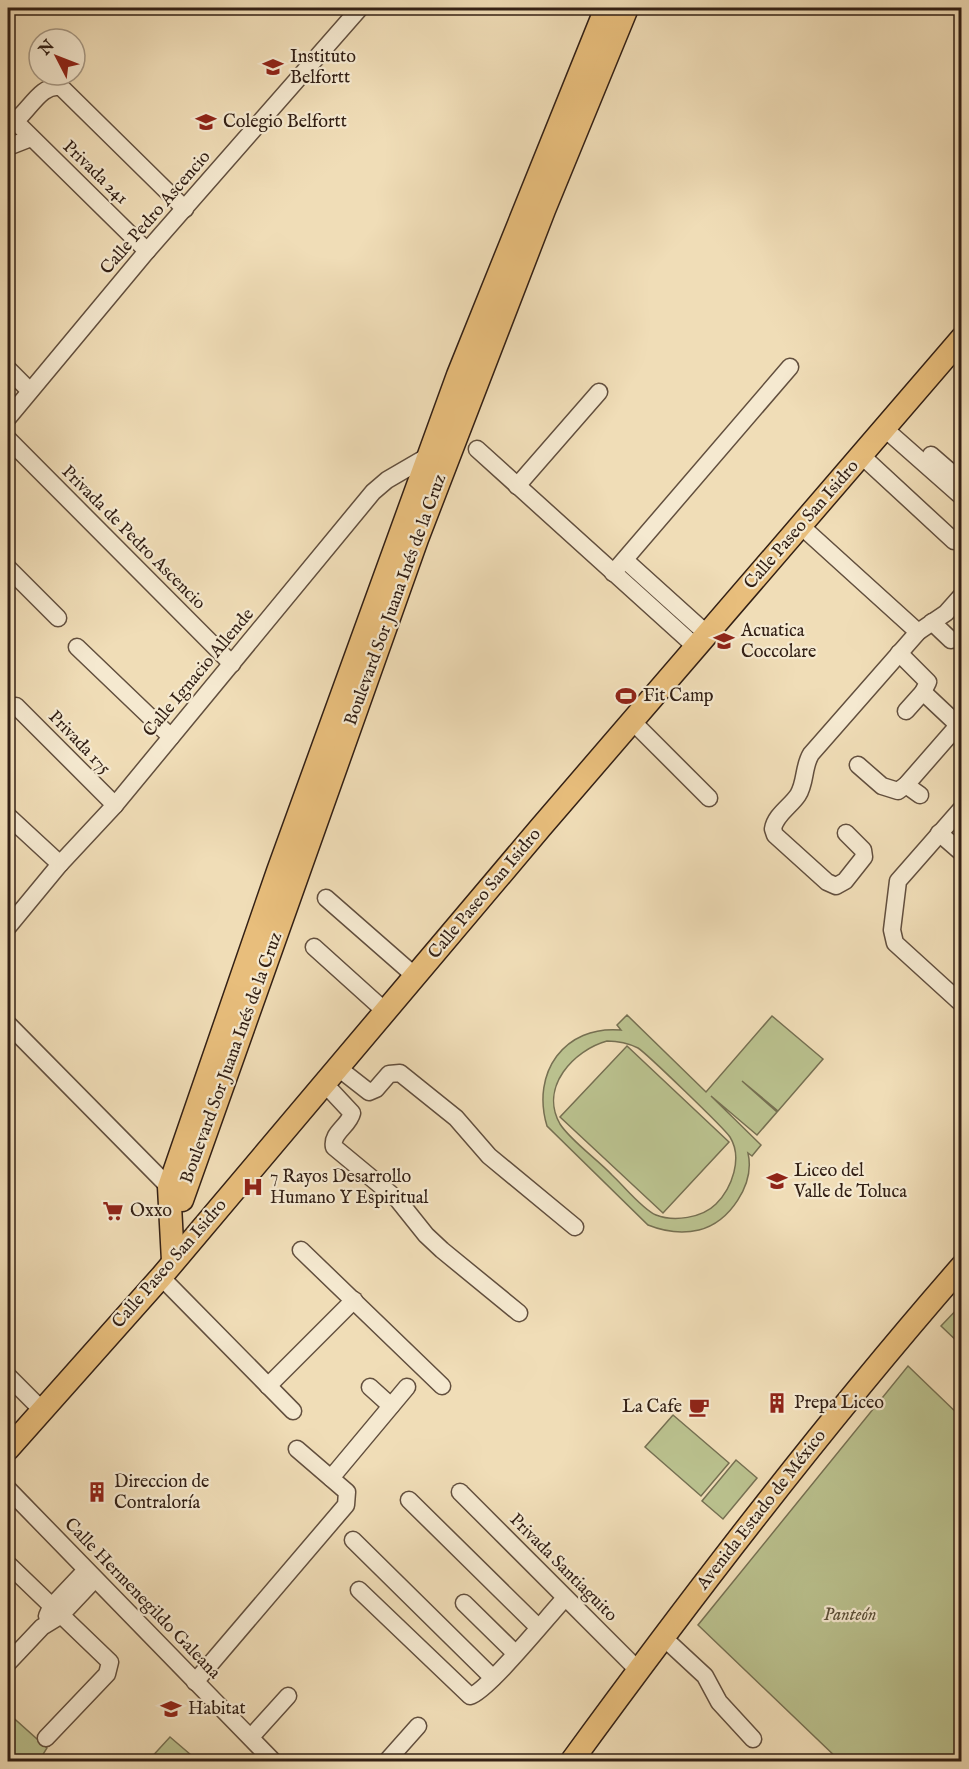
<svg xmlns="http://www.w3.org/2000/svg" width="969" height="1769" font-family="'IM FELL English',serif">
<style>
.green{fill:#bac18e;stroke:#767052;stroke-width:1.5;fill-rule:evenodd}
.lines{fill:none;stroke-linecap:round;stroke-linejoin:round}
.minor-casing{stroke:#624f3e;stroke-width:19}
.major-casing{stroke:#332015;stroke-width:25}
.minor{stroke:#f5e9d0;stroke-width:16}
.major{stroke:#e8be7c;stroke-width:22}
.labels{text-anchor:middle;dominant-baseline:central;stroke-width:4.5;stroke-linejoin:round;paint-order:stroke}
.poi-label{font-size:18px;fill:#332015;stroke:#f5e9d0;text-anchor:start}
.street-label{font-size:18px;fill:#332015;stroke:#f5e9d0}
.park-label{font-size:18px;font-style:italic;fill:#5c5039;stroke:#f5e9d0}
</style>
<rect width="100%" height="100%" fill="#f0ddb7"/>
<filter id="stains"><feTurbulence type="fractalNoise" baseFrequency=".00333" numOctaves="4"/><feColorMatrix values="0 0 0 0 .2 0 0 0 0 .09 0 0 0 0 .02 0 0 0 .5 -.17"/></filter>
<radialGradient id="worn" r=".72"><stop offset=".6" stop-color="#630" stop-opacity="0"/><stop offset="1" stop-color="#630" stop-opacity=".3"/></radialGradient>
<g class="green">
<path d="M627 1015 706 1092 772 1016 823 1059 778 1111 742 1081 777 1112 757 1135 711 1096 761 1145 752 1156 748 1153C755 1184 730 1222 699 1230 682 1234 663 1231 648 1225L547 1126C531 1073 564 1025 621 1030L617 1025ZM607 1041C617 1041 628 1043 638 1048 646 1053 724 1128 730 1137 743 1158 732 1188 716 1204 702 1218 674 1222 656 1215 643 1210 623 1185 612 1175 598 1160 570 1140 560 1124 539 1087 574 1050 607 1041Z"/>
<polygon points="627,1046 729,1142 663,1213 560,1117"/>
<polygon points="961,1305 961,1345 941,1326"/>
<polygon points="908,1366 961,1417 961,1761 840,1761 698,1625"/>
<polygon points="673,1415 729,1463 701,1496 645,1447"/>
<polygon points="736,1460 757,1478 723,1519 702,1501"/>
<polygon points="8,1713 47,1748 39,1761 14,1757 8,1753"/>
<polygon points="170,1737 198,1761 148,1761"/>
</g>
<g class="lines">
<g class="minor-casing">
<g id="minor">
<polyline points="16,122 147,251"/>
<path d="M8 125C27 118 38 83 61 87L185 209"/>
<polyline points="8,147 31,138"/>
<polyline points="8,369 30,391"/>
<polyline points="8,418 147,251 360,8"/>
<polyline points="885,429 962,497"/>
<polyline points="8,439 232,664"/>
<polyline points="477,449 696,647"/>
<polyline points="931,455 962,482"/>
<polyline points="862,456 954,541"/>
<polyline points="517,486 599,392"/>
<polyline points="801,526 918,632"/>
<polyline points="625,560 707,634"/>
<polyline points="8,568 58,618"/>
<polyline points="613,573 790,367"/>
<polyline points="932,622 951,640"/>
<polyline points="77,647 171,737"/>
<polyline points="899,653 928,682 923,692 906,711"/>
<polyline points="16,706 115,805"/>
<polyline points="632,721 709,798"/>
<polyline points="858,765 882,786 898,791 906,785 954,730 956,723 923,692"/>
<polyline points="906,785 920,795"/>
<polyline points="962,808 898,881 892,930 895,943 962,1004"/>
<polyline points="8,816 60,864"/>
<path d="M846 833 863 850 864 857 845 881 836 886 827 882 775 835 773 829C775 815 791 806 798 795 806 782 803 767 811 754L918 632 946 613 962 595"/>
<polyline points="939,833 962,853"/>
<polyline points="326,898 415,976"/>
<polyline points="8,927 60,864 115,805 373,492 387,480 430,455"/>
<polyline points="314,947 385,1011"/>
<polyline points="8,1024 169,1187"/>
<polyline points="337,1067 369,1092 376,1089 389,1074 400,1073 456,1118 489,1156 575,1227"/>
<path d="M324 1083 352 1113C349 1126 331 1133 334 1147L398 1200 426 1235 442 1250 519 1313"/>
<polyline points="301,1250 442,1386"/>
<polyline points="161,1277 293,1411"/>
<polyline points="8,1376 42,1410"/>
<polyline points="268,1386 354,1300"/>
<polyline points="370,1387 391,1406"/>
<polyline points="331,1478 407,1387"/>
<polyline points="8,1489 274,1762"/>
<polyline points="460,1492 638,1670"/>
<polyline points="409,1500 538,1627"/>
<polyline points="353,1540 493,1678"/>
<polyline points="8,1564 110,1662 107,1674 46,1738"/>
<path d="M359 1590 470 1696C487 1692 549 1615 565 1598"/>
<polyline points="464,1603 515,1653"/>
<polyline points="47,1616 51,1607 85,1571"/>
<polyline points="664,1638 705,1676 719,1702 753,1739"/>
<polyline points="8,1663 42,1627 60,1616 94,1580"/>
<polyline points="195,1682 346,1505 347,1492 297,1449"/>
<polyline points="251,1737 288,1696"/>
<polyline points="386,1762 418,1726"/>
</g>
</g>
<g class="major-casing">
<g id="major">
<polyline points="182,1200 417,539 544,210 627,8"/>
<polyline points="173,1261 169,1187 278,871 458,375 606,8"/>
<polyline points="8,1449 161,1277 541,827 962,338"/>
<path d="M571 1762C695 1592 823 1425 962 1266"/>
</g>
</g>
<use href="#minor" class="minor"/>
<use href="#major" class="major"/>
</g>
<defs>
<g id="school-bare" transform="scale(1.62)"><path d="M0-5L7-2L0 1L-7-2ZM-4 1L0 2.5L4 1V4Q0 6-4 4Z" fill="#8f2418" stroke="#f5e9d0" stroke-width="2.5" paint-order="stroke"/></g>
<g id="stadium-bare" transform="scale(1.62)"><path d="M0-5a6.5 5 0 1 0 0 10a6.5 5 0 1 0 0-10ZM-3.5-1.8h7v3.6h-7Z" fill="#8f2418" stroke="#f5e9d0" stroke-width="2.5" paint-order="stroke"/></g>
<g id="hospital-bare" transform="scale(1.62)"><path d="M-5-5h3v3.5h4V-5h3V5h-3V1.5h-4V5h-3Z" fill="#8f2418" stroke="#f5e9d0" stroke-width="2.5" paint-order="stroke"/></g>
<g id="supermarket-bare" transform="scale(1.62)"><path d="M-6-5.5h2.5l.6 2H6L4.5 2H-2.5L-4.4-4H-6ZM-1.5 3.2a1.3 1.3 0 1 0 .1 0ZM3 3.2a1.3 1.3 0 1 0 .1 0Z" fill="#8f2418" stroke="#f5e9d0" stroke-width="2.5" paint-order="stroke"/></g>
<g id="building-bare" transform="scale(1.62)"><path d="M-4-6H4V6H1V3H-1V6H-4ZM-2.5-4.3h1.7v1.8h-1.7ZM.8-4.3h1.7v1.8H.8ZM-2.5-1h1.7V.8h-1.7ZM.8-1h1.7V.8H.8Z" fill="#8f2418" stroke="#f5e9d0" stroke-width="2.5" paint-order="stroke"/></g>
<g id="cafe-bare" transform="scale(1.62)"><path d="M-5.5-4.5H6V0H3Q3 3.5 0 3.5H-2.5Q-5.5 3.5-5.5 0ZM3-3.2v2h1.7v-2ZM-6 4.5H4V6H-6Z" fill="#8f2418" stroke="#f5e9d0" stroke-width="2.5" paint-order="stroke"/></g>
</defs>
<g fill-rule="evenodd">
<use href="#school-bare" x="273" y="67"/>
<use href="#school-bare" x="206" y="122"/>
<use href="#school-bare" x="724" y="641"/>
<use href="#stadium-bare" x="626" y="696"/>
<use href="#school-bare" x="777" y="1181"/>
<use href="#hospital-bare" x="253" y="1187"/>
<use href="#supermarket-bare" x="113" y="1211"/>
<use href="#building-bare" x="777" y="1403"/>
<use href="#cafe-bare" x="699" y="1407"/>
<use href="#building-bare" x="97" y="1492"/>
<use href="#school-bare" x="171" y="1709"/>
</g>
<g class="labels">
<g class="poi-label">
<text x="290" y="57">Instituto<tspan x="290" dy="21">Belfortt</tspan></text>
<text x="223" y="122">Colegio Belfortt</text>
<text x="741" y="631">Acuatica<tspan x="741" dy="21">Coccolare</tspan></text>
<text x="643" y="696">Fit Camp</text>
<text x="794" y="1171">Liceo del<tspan x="794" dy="21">Valle de Toluca</tspan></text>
<text x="270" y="1177">7 Rayos Desarrollo<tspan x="270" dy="21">Humano Y Espiritual</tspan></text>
<text x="130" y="1211">Oxxo</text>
<text x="794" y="1403">Prepa Liceo</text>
<text x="682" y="1407" text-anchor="end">La Cafe</text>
<text x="114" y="1482">Direccion de<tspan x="114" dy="21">Contraloría</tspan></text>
<text x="188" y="1709">Habitat</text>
</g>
<g class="street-label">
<text transform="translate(95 173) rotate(44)">Privada 241</text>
<text transform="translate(156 213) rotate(-49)">Calle Pedro Ascencio</text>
<text transform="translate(802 525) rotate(-49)">Calle Paseo San Isidro</text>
<text transform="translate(133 538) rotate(45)">Privada de Pedro Ascencio</text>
<text transform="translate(396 600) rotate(-70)">Boulevard Sor Juana Inés de la Cruz</text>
<text transform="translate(199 673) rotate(-50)">Calle Ignacio Allende</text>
<text transform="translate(79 743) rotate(46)">Privada 175</text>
<text transform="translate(485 894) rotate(-50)">Calle Paseo San Isidro</text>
<text transform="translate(232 1058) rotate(-70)">Boulevard Sor Juana Inés de la Cruz</text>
<text transform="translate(170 1264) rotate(-49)">Calle Paseo San Isidro</text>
<text transform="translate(762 1510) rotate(-52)">Avenida Estado de México</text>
<text transform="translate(563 1568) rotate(45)">Privada Santiaguito</text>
<text transform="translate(142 1599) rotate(46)">Calle Hermenegildo Galeana</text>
</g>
<g class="park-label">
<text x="850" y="1615">Panteón</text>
</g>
</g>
<rect width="969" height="1769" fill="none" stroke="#f0ddb7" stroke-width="30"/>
<rect x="9" y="9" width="951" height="1751" fill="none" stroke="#332015" stroke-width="3"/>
<rect x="15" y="15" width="939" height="1739" fill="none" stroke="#332015" stroke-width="1.5"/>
<g transform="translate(57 57) rotate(312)"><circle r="28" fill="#f5e9d0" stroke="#a79985" stroke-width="1.5"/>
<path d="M0-4.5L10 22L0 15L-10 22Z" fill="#8f2418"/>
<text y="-9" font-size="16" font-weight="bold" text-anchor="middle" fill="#332015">N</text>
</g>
<rect width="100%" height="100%" filter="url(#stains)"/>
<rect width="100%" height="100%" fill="url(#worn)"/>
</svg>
